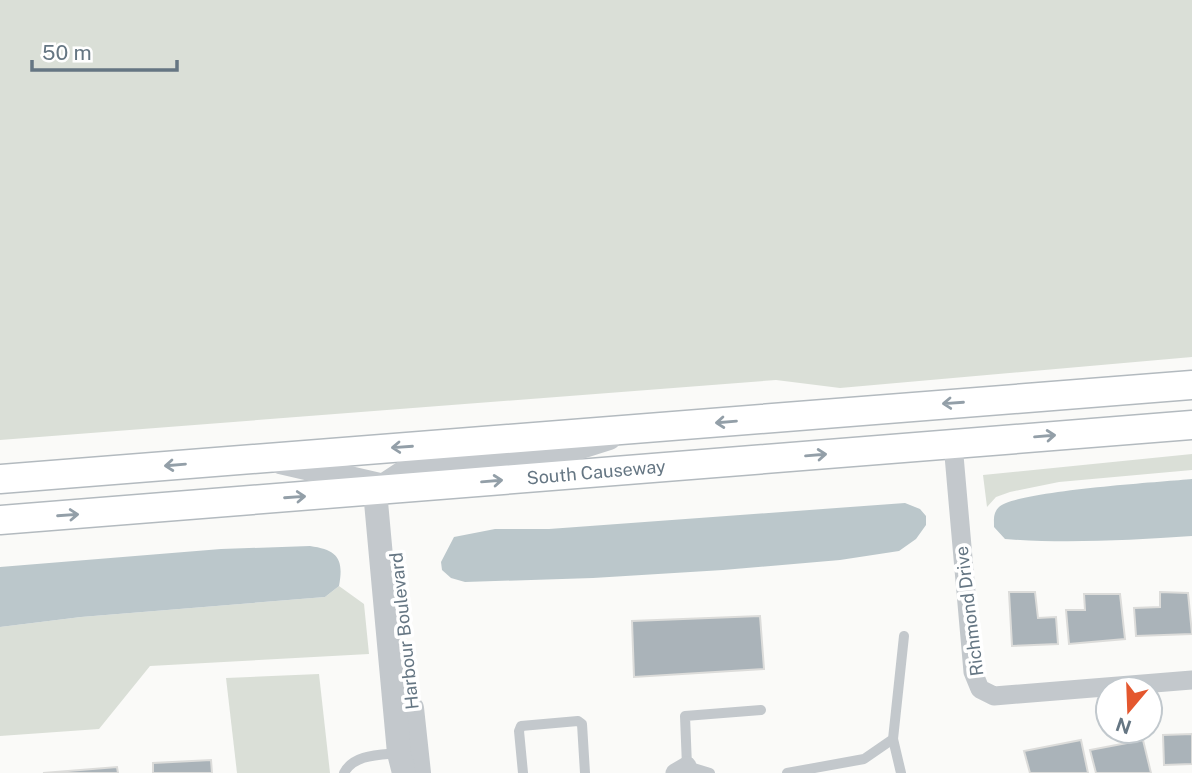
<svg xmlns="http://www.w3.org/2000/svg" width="1192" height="773" font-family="'Public Sans',sans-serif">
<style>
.green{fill:#dadfd7}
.water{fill:#bbc7cb}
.building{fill:#aab3b9;stroke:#dcdcda;stroke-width:2}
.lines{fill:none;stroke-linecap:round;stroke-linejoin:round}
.secondary-casing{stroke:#b3babf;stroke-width:31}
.service{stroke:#c3c8cc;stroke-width:10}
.minor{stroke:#c3c8cc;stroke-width:19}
.tertiary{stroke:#c3c8cc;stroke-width:24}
.secondary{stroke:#fff;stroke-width:28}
.oneway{stroke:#939fa8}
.labels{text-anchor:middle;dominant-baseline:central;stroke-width:7;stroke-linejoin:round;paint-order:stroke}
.street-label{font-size:18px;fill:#657683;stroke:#fff}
</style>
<rect width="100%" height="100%" fill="#fafaf8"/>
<g class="green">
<polygon points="0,0 1192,0 1192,357 840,388 776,380 0,440"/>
<polygon points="1192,454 1192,470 1059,482 1010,492 996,497 987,507 983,475"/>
<polygon points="339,586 364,604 369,654 150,666 99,729 0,736 0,627 81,617 325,597"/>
<polygon points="319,674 330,773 237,773 226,678"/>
</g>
<g class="water">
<path d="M1192 479V536C1129 540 1068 544 1005 539L994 527C994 519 993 513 999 507 1015 491 1161 482 1192 479Z"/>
<polygon points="905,503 920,509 926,516 926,525 916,539 899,551 840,560 723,570 593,578 465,582 451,578 442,570 441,562 454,537 495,529 549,529"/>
<path d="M310 546C338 550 344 559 339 586L325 597 81 617 0 627V567L221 549Z"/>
</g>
<g class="building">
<polygon points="1009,592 1035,592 1038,618 1056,617 1058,644 1012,646"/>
<polygon points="1160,592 1188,593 1192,634 1136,636 1134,608 1160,607"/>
<polygon points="1084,594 1120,594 1125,639 1069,644 1066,610 1085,610"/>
<polygon points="760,616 764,669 634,677 632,621"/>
<polygon points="1192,734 1192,764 1164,765 1163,735"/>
<polygon points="1081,740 1088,773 1030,773 1024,751"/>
<polygon points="1143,740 1151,773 1096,773 1090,750"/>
<polygon points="211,760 212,773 153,773 153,763"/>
<polygon points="117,767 118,773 43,773"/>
</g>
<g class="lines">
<g class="secondary-casing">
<g id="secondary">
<polyline points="0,479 1192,385"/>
<polyline points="0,520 1192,425"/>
</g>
</g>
<g class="service">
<polyline points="893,739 901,773"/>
<path d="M344 773C354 754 379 755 399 753"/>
<polyline points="523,773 519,731 521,726 578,721 582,724 585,773"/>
<polyline points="710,773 687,766 685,716 761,710"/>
<polyline points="787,773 864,759 893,739 904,636"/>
</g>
<g class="minor">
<polyline points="953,444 973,672 980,689 994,696 1192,680"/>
<polyline points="675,773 687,766"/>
</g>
<g class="tertiary">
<polyline points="280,462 384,486"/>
<polyline points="412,708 419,773"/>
<polyline points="404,773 399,753 375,491 404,472 425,462 565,452 609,438"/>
</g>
<use href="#secondary" class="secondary"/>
</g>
<defs><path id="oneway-shaft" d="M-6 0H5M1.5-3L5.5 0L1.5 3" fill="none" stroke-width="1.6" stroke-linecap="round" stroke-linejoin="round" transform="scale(1.75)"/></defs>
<g class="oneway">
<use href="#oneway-shaft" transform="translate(953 403) rotate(176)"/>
<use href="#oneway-shaft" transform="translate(726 422) rotate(175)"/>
<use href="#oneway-shaft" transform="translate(1045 436) rotate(-5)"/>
<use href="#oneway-shaft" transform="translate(402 447) rotate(176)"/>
<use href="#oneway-shaft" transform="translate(816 455) rotate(-5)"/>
<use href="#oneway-shaft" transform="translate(175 465) rotate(175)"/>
<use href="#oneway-shaft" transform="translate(492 481) rotate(-5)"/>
<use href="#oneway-shaft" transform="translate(295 497) rotate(-4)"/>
<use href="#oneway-shaft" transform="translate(68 515) rotate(-4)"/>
</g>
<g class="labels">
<g class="street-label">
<text transform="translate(596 472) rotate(-5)">South Causeway</text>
<text transform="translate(969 611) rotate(-97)">Richmond Drive</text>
<text transform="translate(404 631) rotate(-96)">Harbour Boulevard</text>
</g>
</g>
<g transform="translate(1129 710) rotate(199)"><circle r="33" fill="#ffffff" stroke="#c1c8cd" stroke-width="2"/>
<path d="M0-5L12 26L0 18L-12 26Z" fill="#e4572e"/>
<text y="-10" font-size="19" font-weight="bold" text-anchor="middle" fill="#657683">N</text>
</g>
<path d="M32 60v10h145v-10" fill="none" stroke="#657683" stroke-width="3.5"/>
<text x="42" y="60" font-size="21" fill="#657683" stroke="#ffffff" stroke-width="5" paint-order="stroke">50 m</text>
</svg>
